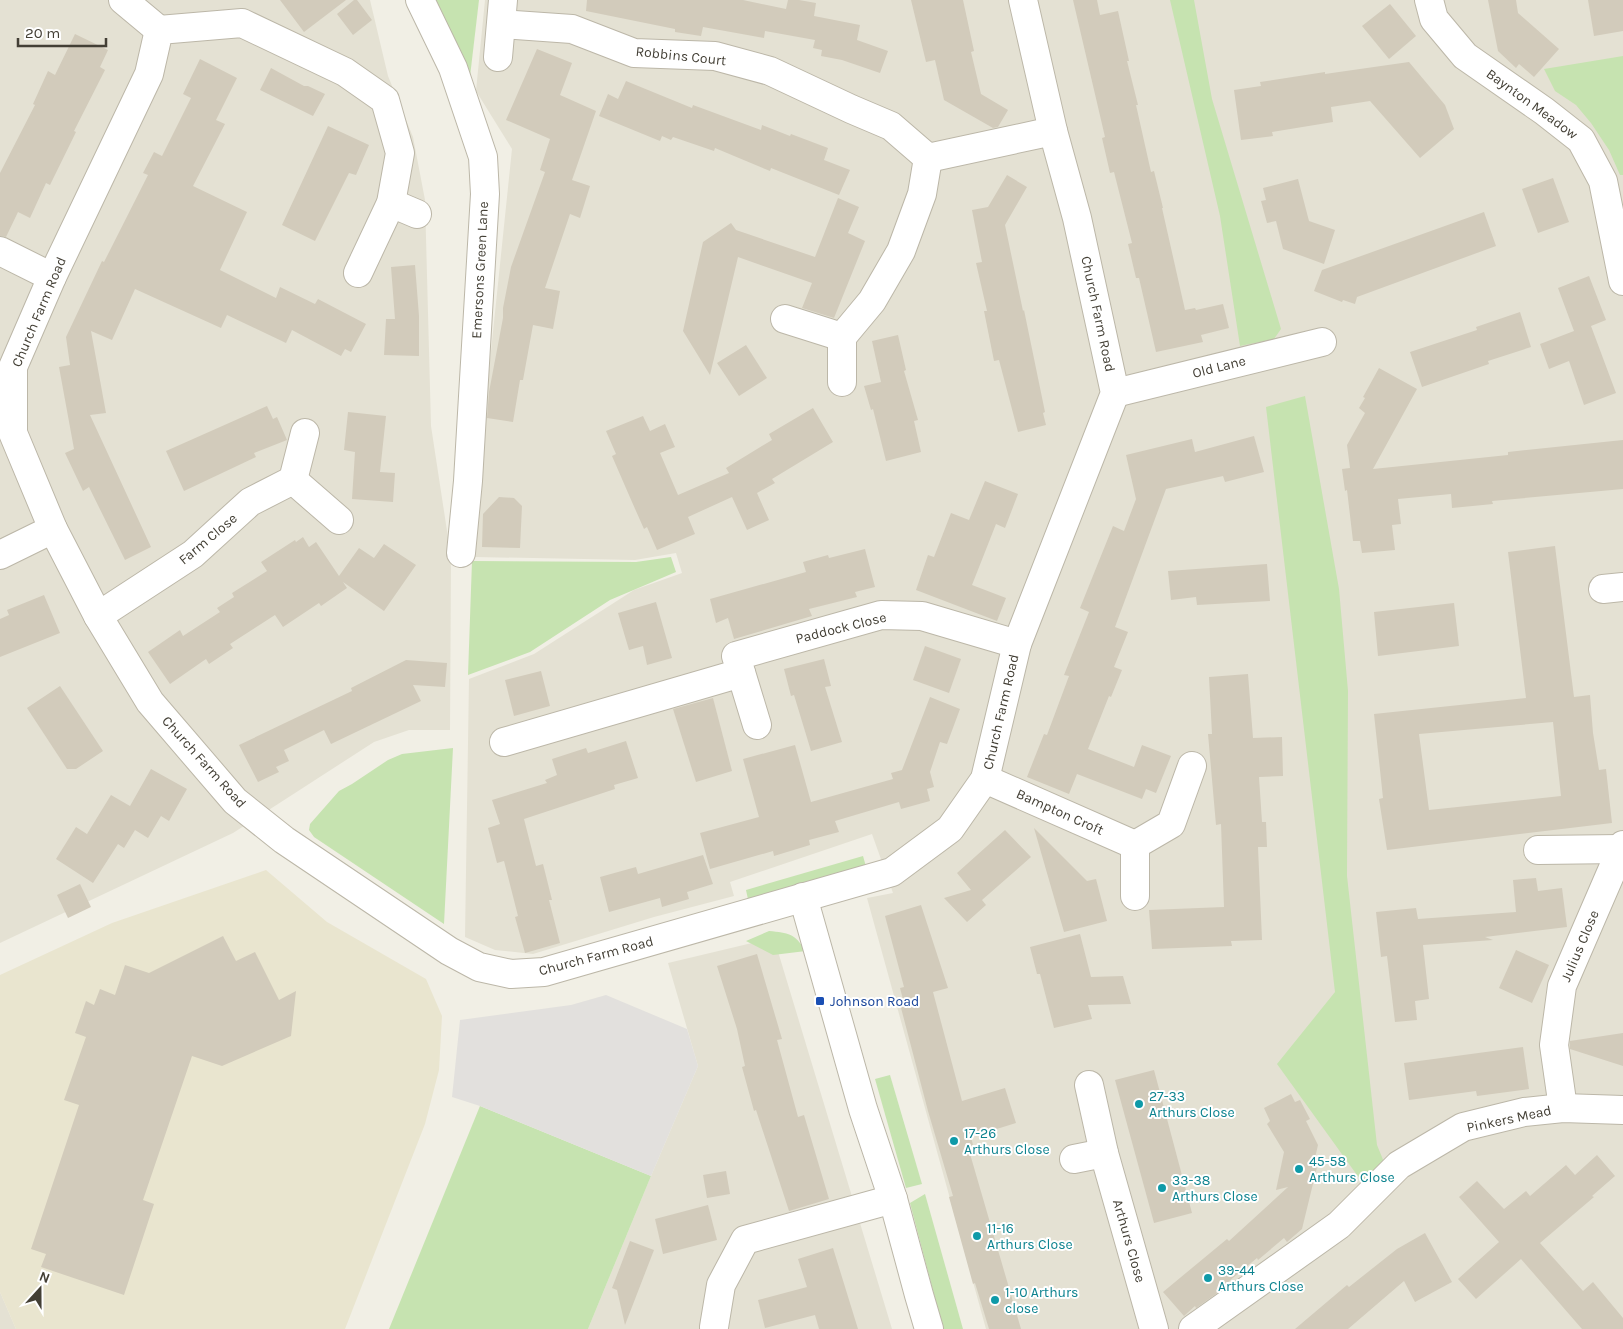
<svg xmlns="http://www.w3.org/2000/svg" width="1623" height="1329" font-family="Karla,sans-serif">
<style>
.residential{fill:#e4e1d3}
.education{fill:#e9e5cf}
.green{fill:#c6e3b0}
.parking{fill:#e2e0dd}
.building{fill:#d2cbbb;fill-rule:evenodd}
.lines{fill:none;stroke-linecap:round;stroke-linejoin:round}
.street-casing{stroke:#bcb7a8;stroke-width:30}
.street{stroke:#fff;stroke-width:28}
.transit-dot{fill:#1a4fb4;stroke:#fff;stroke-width:2}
.culture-dot{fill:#0f9aa8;stroke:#fff;stroke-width:2}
.labels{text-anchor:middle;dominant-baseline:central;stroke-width:4;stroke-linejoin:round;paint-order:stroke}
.street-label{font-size:14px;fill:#433f35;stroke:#fff}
.transit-label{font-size:14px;fill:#164399;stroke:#fff;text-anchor:start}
.culture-label{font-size:14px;fill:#0d838f;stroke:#fff;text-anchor:start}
</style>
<rect width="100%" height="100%" fill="#f1efe5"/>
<g class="residential">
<polygon points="0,0 370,0 388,76 413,137 425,200 431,426 451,557 450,730 409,730 374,742 233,833 0,943"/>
<polygon points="485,0 1623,0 1623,1329 986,1329 867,898 893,893 872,834 730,882 734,896 654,917 533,954 495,950 465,937 469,679 534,654 634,590 682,573 676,553 635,560 475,557 483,428 512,149 476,91"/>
<polygon points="773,935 892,1329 588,1329 651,1176 698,1066 668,963 752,943"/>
<polygon points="0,1292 16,1329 0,1329"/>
</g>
<polygon class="education" points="266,870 327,922 426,979 442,1016 439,1070 425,1124 345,1329 16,1329 0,1292 0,975 112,923"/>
<g class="green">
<polygon points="424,0 479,0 469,85"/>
<polygon points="1170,0 1194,0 1212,99 1281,329 1274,339 1240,346 1220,216"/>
<polygon points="1623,56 1623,175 1620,175 1609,150 1591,123 1576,105 1555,91 1544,69"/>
<polygon points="1305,396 1339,589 1348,691 1347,876 1377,1145 1384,1162 1362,1182 1277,1064 1335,992 1266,407"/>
<polygon points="671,557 676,572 610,600 530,652 468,675 472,561 636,562"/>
<polygon points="453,748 444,924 314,837 309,830 310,824 339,791 352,784 388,760 402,754"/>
<polygon points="863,856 867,870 749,904 746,890"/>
<path d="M769 931C789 933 794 933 806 951L773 955 746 941Z"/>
<polygon points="890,1075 922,1184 906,1188 875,1079"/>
<polygon points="480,1106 651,1176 588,1329 389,1329"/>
<polygon points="925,1194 963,1329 943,1329 910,1203"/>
</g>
<polygon class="parking" points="606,995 687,1029 698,1066 651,1176 480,1106 452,1097 460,1020 571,1005"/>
<g class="building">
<polygon points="280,0 346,0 304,32"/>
<polygon points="354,0 357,0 372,20 353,35 337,14"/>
<polygon points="587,0 743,0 786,9 788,0 799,0 816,3 814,16 860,25 857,40 888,51 880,73 842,60 821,56 822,50 813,48 815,40 765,31 764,38 703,27 701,36 675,32 675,29 586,11"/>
<polygon points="911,0 963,0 974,51 971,52 981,94 1008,110 998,127 993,128 944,100 935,60 926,62"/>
<polygon points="1073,0 1097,0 1100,15 1118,11 1129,61 1127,61 1138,105 1136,105 1151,172 1154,171 1163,208 1162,208 1185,310 1195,308 1196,310 1223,304 1229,328 1201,335 1203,342 1156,352 1139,278 1136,278 1128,244 1132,243 1114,172 1110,173 1102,138 1105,137"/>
<polygon points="1488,0 1516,0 1518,13 1559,49 1534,77 1519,64 1516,68 1498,51"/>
<polygon points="1588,0 1623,0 1623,31 1594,36"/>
<polygon points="1390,4 1416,36 1389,59 1362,26"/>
<polygon points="75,34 108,50 100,67 105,70 74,131 76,132 50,185 46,183 30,218 18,212 6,237 0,236 0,173 35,105 33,104 48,71 55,75"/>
<polygon points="537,49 572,63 560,95 596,111 572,180 590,186 580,218 570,214 545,288 560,291 553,329 533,325 523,380 520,380 513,422 487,418 489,392 503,318 503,308 511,267 545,172 540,170 550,139 506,120"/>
<polygon points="200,59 237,78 216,120 225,124 193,186 247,212 220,270 276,298 280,287 315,304 318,299 366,324 351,352 345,349 341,356 292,330 286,343 227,315 221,328 135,289 112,340 91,331 106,413 90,415 151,547 125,560 89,487 83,491 65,453 74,449 59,367 70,365 66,337 102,261 104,262 148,175 143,173 154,152 162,156 191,98 183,94"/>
<polygon points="1409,62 1445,105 1454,129 1420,158 1370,101 1331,107 1333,122 1272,132 1273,136 1241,140 1234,90 1261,86 1260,82 1325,72 1325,74"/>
<polygon points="271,68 304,86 308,86 325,94 313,116 260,90"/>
<polygon points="626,81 692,108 693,105 761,130 762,125 790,136 791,134 828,148 824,160 850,170 839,195 771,168 770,171 715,148 714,151 673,137 671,140 662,136 660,141 599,116 608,94 618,99"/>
<polygon points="328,126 369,145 356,175 349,173 315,241 282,225"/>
<polygon points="1007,175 1027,187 1005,225 1023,311 1024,310 1045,412 1043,413 1046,425 1018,432 999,360 994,361 984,311 987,311 976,263 982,262 972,210 988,207"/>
<polygon points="1553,178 1569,222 1538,233 1522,189"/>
<polygon points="1298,179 1309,221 1335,230 1324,264 1283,249 1276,221 1267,223 1261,201 1266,200 1263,188"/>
<polygon points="838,198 859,207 848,233 865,241 834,318 802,308 812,283 738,257 710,375 683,331 703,242 731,223 736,230 815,257"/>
<polygon points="1484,212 1496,246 1357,297 1355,304 1343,300 1342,302 1314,291 1322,270"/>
<polygon points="415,265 419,316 419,356 384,355 386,319 395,319 391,267"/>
<polygon points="1589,276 1606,320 1591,326 1616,393 1584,405 1569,361 1549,369 1540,344 1574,331 1558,288"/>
<polygon points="1520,312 1531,347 1488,361 1489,364 1422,387 1410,352 1477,330 1476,327"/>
<polygon points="898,335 906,370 904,371 918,420 914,421 921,452 886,461 873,409 871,410 864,386 881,382 872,341"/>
<polygon points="746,345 767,378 739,396 717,363"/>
<polygon points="1379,368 1417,389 1373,469 1508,455 1508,452 1623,440 1623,489 1492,501 1493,504 1452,508 1451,494 1398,499 1401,524 1392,525 1395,550 1362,553 1360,541 1353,541 1347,490 1345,491 1342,469 1350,468 1347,445 1365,413 1359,408 1365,398 1363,397"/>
<polygon points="267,406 273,419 277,417 287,440 254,453 256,457 184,491 166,451"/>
<polygon points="813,408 833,442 772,479 775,483 757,493 769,520 747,530 732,497 688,517 695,534 657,550 647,527 644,529 632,502 612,456 616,454 606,431 643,416 650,431 665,424 675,447 660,453 678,495 729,473 726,468 772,440 769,434"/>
<polygon points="348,412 386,416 380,472 395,473 393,502 352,499 355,452 344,450"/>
<polygon points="1254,436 1264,472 1225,482 1223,476 1166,489 1115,627 1128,632 1114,667 1122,670 1111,697 1109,696 1088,749 1134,767 1142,745 1171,756 1156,793 1146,789 1142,799 1077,774 1069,794 1027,777 1044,734 1047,735 1069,676 1064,675 1089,612 1080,608 1113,526 1124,531 1136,499 1126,455 1192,439 1195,452"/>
<polygon points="985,481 1018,494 1005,528 996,524 972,585 1006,598 997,621 916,590 928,555 934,557 951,513 969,520"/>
<polygon points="499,497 514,498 522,506 520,548 482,547 483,514"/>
<polygon points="303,537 309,547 316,542 339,576 359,548 374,558 384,544 416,565 384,611 343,582 347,588 321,606 319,603 283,627 275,615 230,644 233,648 209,664 206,659 170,684 148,652 180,630 183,636 220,612 217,608 234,597 232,593 267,571 261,562 295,540 296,542"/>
<path d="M1555 546 1574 697 1590 695 1593 733 1599 770 1606 769 1612 823 1387 850 1379 799 1383 798 1374 714 1526 698 1508 552ZM1553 722 1561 796 1429 810 1419 734Z"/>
<polygon points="865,549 875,587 855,592 857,597 809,609 812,616 734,639 728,618 716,623 710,599 806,572 803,562 828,555 829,558"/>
<polygon points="1267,564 1270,601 1197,605 1196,597 1171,600 1168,571"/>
<polygon points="44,595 60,633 0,657 0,619 9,615 7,610"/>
<polygon points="656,602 672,658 647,665 643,646 629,650 618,613"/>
<polygon points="1454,603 1459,646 1378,656 1374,612"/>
<polygon points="925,646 961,659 949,693 913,680"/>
<polygon points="824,659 831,686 825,687 842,742 811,751 794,695 791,696 784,669"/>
<polygon points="406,660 447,663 445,687 413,685 421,701 331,744 324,730 284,750 289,761 276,767 279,772 258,782 239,745 352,691 351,688"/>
<polygon points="541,671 550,706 514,716 505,680"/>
<polygon points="1248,674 1253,738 1282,737 1283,776 1259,777 1262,822 1266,822 1267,847 1258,847 1262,940 1231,941 1232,946 1152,949 1149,910 1224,907 1221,824 1216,825 1208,734 1212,734 1209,677"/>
<polygon points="60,686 103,751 76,769 67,769 27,708"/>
<polygon points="930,697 960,709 947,744 940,742 930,772 934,787 927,789 930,801 901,809 899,802 835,821 839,832 809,840 810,845 774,856 773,851 710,869 700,833 759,817 743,759 795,745 811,802 893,779 891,773 902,770"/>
<polygon points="713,698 732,771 696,782 673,709"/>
<polygon points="626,741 638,778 614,785 615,789 524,819 536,866 543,864 552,900 549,900 560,943 525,953 515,917 518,916 504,861 497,863 488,828 500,824 492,800 547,783 545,780 557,775 552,759 586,748 588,753"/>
<polygon points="151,769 187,789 169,821 161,816 148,838 135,830 124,848 118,844 93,883 56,859 76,827 87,834 111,795 130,806"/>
<polygon points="1034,828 1087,881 1096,879 1107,921 1064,932"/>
<polygon points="1005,830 1031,857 982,900 986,905 967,922 944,898 971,890 957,873"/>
<polygon points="703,855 713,884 687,892 689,899 662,907 660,898 609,912 600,877 636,867 638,874"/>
<polygon points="1536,878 1538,891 1562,888 1567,927 1485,937 1493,940 1423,945 1429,999 1415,1001 1417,1020 1395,1022 1387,956 1381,957 1376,912 1416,908 1418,919 1516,912 1513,880"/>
<polygon points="80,884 91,907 68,918 57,895"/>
<polygon points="921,905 948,988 933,992 962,1101 1005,1088 1016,1123 971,1137 973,1145 968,1147 1021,1329 989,1329 975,1283 973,1284 949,1197 953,1196 928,1111 900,1004 904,1003 900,988 904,987 885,916"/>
<polygon points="1080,934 1091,977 1123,976 1131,1004 1088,1005 1092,1019 1054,1028 1040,974 1037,974 1030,947"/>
<polygon points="223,936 236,961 255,952 279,1000 296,991 291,1036 222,1066 192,1056 143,1200 154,1204 124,1295 41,1267 46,1254 31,1249 79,1105 64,1100 86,1037 75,1033 86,1001 94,1005 100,989 115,995 125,965 149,973"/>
<polygon points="1516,950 1549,965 1532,1003 1499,988"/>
<polygon points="757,954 782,1039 777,1040 798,1117 804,1115 829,1199 789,1211 756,1110 754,1111 742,1067 745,1066 737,1029 717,966"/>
<polygon points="1623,1033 1623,1066 1570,1049 1570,1041"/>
<polygon points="1523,1047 1529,1089 1477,1096 1476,1091 1409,1100 1404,1063"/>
<polygon points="1154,1070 1192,1213 1154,1223 1115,1080"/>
<polygon points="1291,1094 1295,1102 1300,1100 1310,1119 1306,1121 1318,1145 1315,1158 1319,1159 1302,1229 1287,1242 1284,1238 1258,1260 1257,1258 1222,1287 1223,1289 1196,1308 1195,1306 1184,1316 1163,1292 1227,1239 1229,1241 1288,1187 1276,1190 1284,1152 1267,1124 1270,1121 1264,1108"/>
<polygon points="1597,1155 1615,1176 1592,1196 1594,1197 1540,1243 1583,1291 1593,1282 1623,1318 1623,1329 1582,1329 1521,1259 1476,1299 1458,1279 1499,1242 1459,1197 1477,1181 1504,1209 1526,1191 1530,1196 1566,1165 1575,1175"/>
<polygon points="726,1171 730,1194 707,1198 703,1175"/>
<polygon points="708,1205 717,1240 663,1254 655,1219"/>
<polygon points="1425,1233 1452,1282 1415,1302 1404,1281 1348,1329 1295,1329 1347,1285 1349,1287 1397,1249"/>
<polygon points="630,1241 654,1250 625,1325 617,1290 612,1288"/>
<polygon points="833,1248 858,1329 819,1329 815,1315 765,1328 758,1300 807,1287 798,1259"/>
</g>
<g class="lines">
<g class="street-casing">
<g id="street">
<polyline points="123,0 159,30"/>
<polyline points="420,0 453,68 483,157 485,194 468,481 461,553"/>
<polyline points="1429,0 1434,19 1465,56 1544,111 1581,140 1603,181 1623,281"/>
<polyline points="502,24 572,29 634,53 715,56 770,71 851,109 891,126 928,158 1053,131"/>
<polyline points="498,57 503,0"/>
<polyline points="391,203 417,214"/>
<polyline points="0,251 52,277"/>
<polyline points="358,273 391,203 400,153 385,100 345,72 242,23 159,30 149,74 52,277 13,367 13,433 53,529 98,616 150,702 235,801 284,840 449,951 479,967 511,974 544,972 892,872 950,829 985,779 1017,644 1115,393 1077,218 1053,131 1023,0"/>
<polyline points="785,319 842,337 872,301 901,251 922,194 928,158"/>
<polyline points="842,382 842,337"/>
<polyline points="1115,393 1322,342"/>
<polyline points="293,480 339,520"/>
<polyline points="0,555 53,529"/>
<polyline points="1603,589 1623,587"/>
<polyline points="98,616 193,554 250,502 293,480 305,433"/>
<polyline points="757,725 736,656 881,615 922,616 1017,644"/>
<polyline points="504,742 741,673"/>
<polyline points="985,779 1135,845"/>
<polyline points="1538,850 1621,849"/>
<polyline points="1135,896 1135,845 1171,824 1192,766"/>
<polyline points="803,897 863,1109 893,1199 919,1295 929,1329"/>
<polyline points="1089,1085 1104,1153 1154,1329"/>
<polyline points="1563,1108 1554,1045 1562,986 1623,845"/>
<polyline points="1074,1159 1104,1153"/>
<polyline points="714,1327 721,1285 745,1240 893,1199"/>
<polyline points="1193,1329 1339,1225 1399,1165 1463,1127 1524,1112 1563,1108 1623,1110"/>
</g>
</g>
<use href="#street" class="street"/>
</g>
<rect class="transit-dot" x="815" y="996" width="10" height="10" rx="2.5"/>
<g class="culture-dot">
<circle cx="1139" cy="1104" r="5"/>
<circle cx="954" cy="1141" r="5"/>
<circle cx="1299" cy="1169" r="5"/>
<circle cx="1162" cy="1188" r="5"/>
<circle cx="977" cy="1236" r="5"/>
<circle cx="1208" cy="1278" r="5"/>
<circle cx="995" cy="1300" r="5"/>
</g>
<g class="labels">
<g class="street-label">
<text transform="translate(681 56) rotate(6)">Robbins Court</text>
<text transform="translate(1532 104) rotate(36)">Baynton Meadow</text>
<text transform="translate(480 270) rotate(-87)">Emersons Green Lane</text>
<text transform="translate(39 312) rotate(-67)">Church Farm Road</text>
<text transform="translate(1098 314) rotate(78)">Church Farm Road</text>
<text transform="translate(1219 367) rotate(-14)">Old Lane</text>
<text transform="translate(208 539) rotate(-40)">Farm Close</text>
<text transform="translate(841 628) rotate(-14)">Paddock Close</text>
<text transform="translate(1001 712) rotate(-77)">Church Farm Road</text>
<text transform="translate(204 762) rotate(48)">Church Farm Road</text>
<text transform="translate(1060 812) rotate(24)">Bampton Croft</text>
<text transform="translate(1580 946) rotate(-67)">Julius Close</text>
<text transform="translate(596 956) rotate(-15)">Church Farm Road</text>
<text transform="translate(1509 1119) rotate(-12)">Pinkers Mead</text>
<text transform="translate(1129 1241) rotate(74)">Arthurs Close</text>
</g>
<g class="transit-label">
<text x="830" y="1001">Johnson Road</text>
</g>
<g class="culture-label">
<text x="1149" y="1096">27-33<tspan x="1149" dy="16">Arthurs Close</tspan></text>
<text x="964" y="1133">17-26<tspan x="964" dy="16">Arthurs Close</tspan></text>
<text x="1309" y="1161">45-58<tspan x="1309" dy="16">Arthurs Close</tspan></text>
<text x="1172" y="1180">33-38<tspan x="1172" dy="16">Arthurs Close</tspan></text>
<text x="987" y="1228">11-16<tspan x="987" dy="16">Arthurs Close</tspan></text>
<text x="1218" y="1270">39-44<tspan x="1218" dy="16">Arthurs Close</tspan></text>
<text x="1005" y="1292">1-10 Arthurs<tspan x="1005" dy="16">close</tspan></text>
</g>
</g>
<g transform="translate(40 1289) rotate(21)" stroke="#ffffff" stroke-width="4" paint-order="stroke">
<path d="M0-4L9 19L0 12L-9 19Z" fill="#433f35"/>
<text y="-8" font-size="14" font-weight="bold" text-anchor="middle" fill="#433f35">N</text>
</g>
<path d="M18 38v8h88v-8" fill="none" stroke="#433f35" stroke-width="2.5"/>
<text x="25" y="38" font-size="15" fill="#433f35" stroke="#ffffff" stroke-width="4" paint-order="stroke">20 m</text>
</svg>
